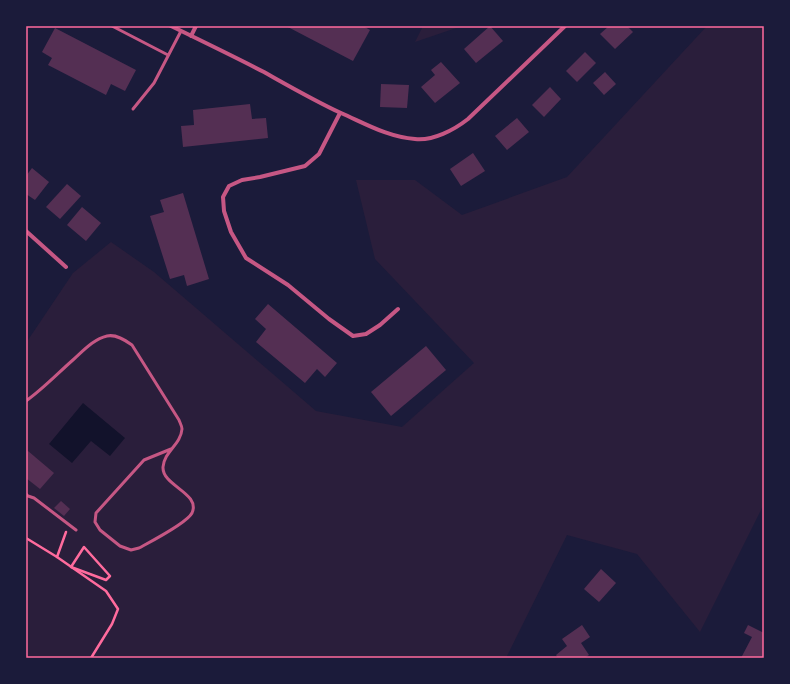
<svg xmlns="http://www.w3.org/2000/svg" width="790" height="684" font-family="'Fira Sans Condensed',sans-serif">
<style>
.green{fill:#2a1e3b}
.water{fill:#12122b}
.building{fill:#542f53}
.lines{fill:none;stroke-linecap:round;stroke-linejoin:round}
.path{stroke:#ff6b9d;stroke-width:2.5}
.service{stroke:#c65784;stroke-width:3}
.minor{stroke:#c65784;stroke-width:4}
.neatline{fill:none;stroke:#ff6b9d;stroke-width:1.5}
</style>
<rect width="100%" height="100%" fill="#1b1b3a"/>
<g class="green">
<polygon points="423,26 462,26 415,42"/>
<polygon points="707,26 764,26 764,504 700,632 637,554 567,535 506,658 26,658 26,343 73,273 111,242 154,272 316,411 402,427 474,363 375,259 356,180 415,180 462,215 567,177"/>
</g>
<polygon class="water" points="83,403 125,438 110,456 91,441 72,463 49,444"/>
<g class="building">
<polygon points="286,26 363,26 370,30 353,61"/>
<polygon points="490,26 503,41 476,63 464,49"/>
<polygon points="609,26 627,26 633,32 615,49 600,34"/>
<polygon points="55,28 136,70 125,91 111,84 106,95 48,65 52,58 42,52"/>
<polygon points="585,52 596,63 577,82 566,71"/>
<polygon points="441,62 460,83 435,103 421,87 435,75 431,70"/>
<polygon points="605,72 616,84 604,95 593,83"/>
<polygon points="381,84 409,85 407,108 380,107"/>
<polygon points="550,87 561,99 544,117 532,105"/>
<polygon points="250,104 252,119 266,118 268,138 183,147 181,126 194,125 193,110"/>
<polygon points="517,118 529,132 507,150 495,136"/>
<polygon points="473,153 485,171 461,186 450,169"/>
<polygon points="32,168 49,182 35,200 26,194 26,176"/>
<polygon points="67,184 81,196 60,219 46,207"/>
<polygon points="183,193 209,279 187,286 184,275 170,279 150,216 164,212 160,200"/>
<polygon points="82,207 101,223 86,241 67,225"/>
<polygon points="268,304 337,363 325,377 317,369 305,383 256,342 266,329 255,319"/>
<polygon points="426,346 446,370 391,416 371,392"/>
<polygon points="28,451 54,473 40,489 26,478 26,452"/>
<polygon points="61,501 70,509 64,516 54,508"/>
<polygon points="601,569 616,583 599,602 584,589"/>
<polygon points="582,625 590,637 581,643 589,655 584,658 558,658 556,655 567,646 562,639"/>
<polygon points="748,625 764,633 764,658 741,658 752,637 744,633"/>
</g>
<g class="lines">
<g class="path">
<polyline points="26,538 57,557 66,532"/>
<polygon points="84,547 110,576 106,580 71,567"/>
<polyline points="57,557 106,591 118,609 112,624 91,658"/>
</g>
<g class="service">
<polyline points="112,26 168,55"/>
<polyline points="133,109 154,83 181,31"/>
<path d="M26 401C43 389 58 373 74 359 84 350 94 339 107 336 116 334 125 340 132 345L179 420C180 423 182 426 182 429 181 444 164 452 163 467 162 486 201 493 192 513 187 523 150 542 139 548L131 550 120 546 100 530 95 522 96 513 144 460 171 449"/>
<polyline points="26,494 28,496 34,498 76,530"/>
</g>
<g class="minor">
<path d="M171 26C202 41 233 56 264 72 289 86 315 101 341 113 366 124 388 137 415 139 433 141 454 130 468 119L565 26"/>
<polyline points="191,36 196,26"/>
<polyline points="340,113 319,154 305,166 260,177 242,180 229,186 223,197 224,211 231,232 246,258 288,285 329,319 353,336 366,334 380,325 398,309"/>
<polyline points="26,231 66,267"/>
</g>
</g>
<rect width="790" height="684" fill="none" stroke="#1b1b3a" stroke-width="54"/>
<rect x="27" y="27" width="736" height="630" class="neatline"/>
</svg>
